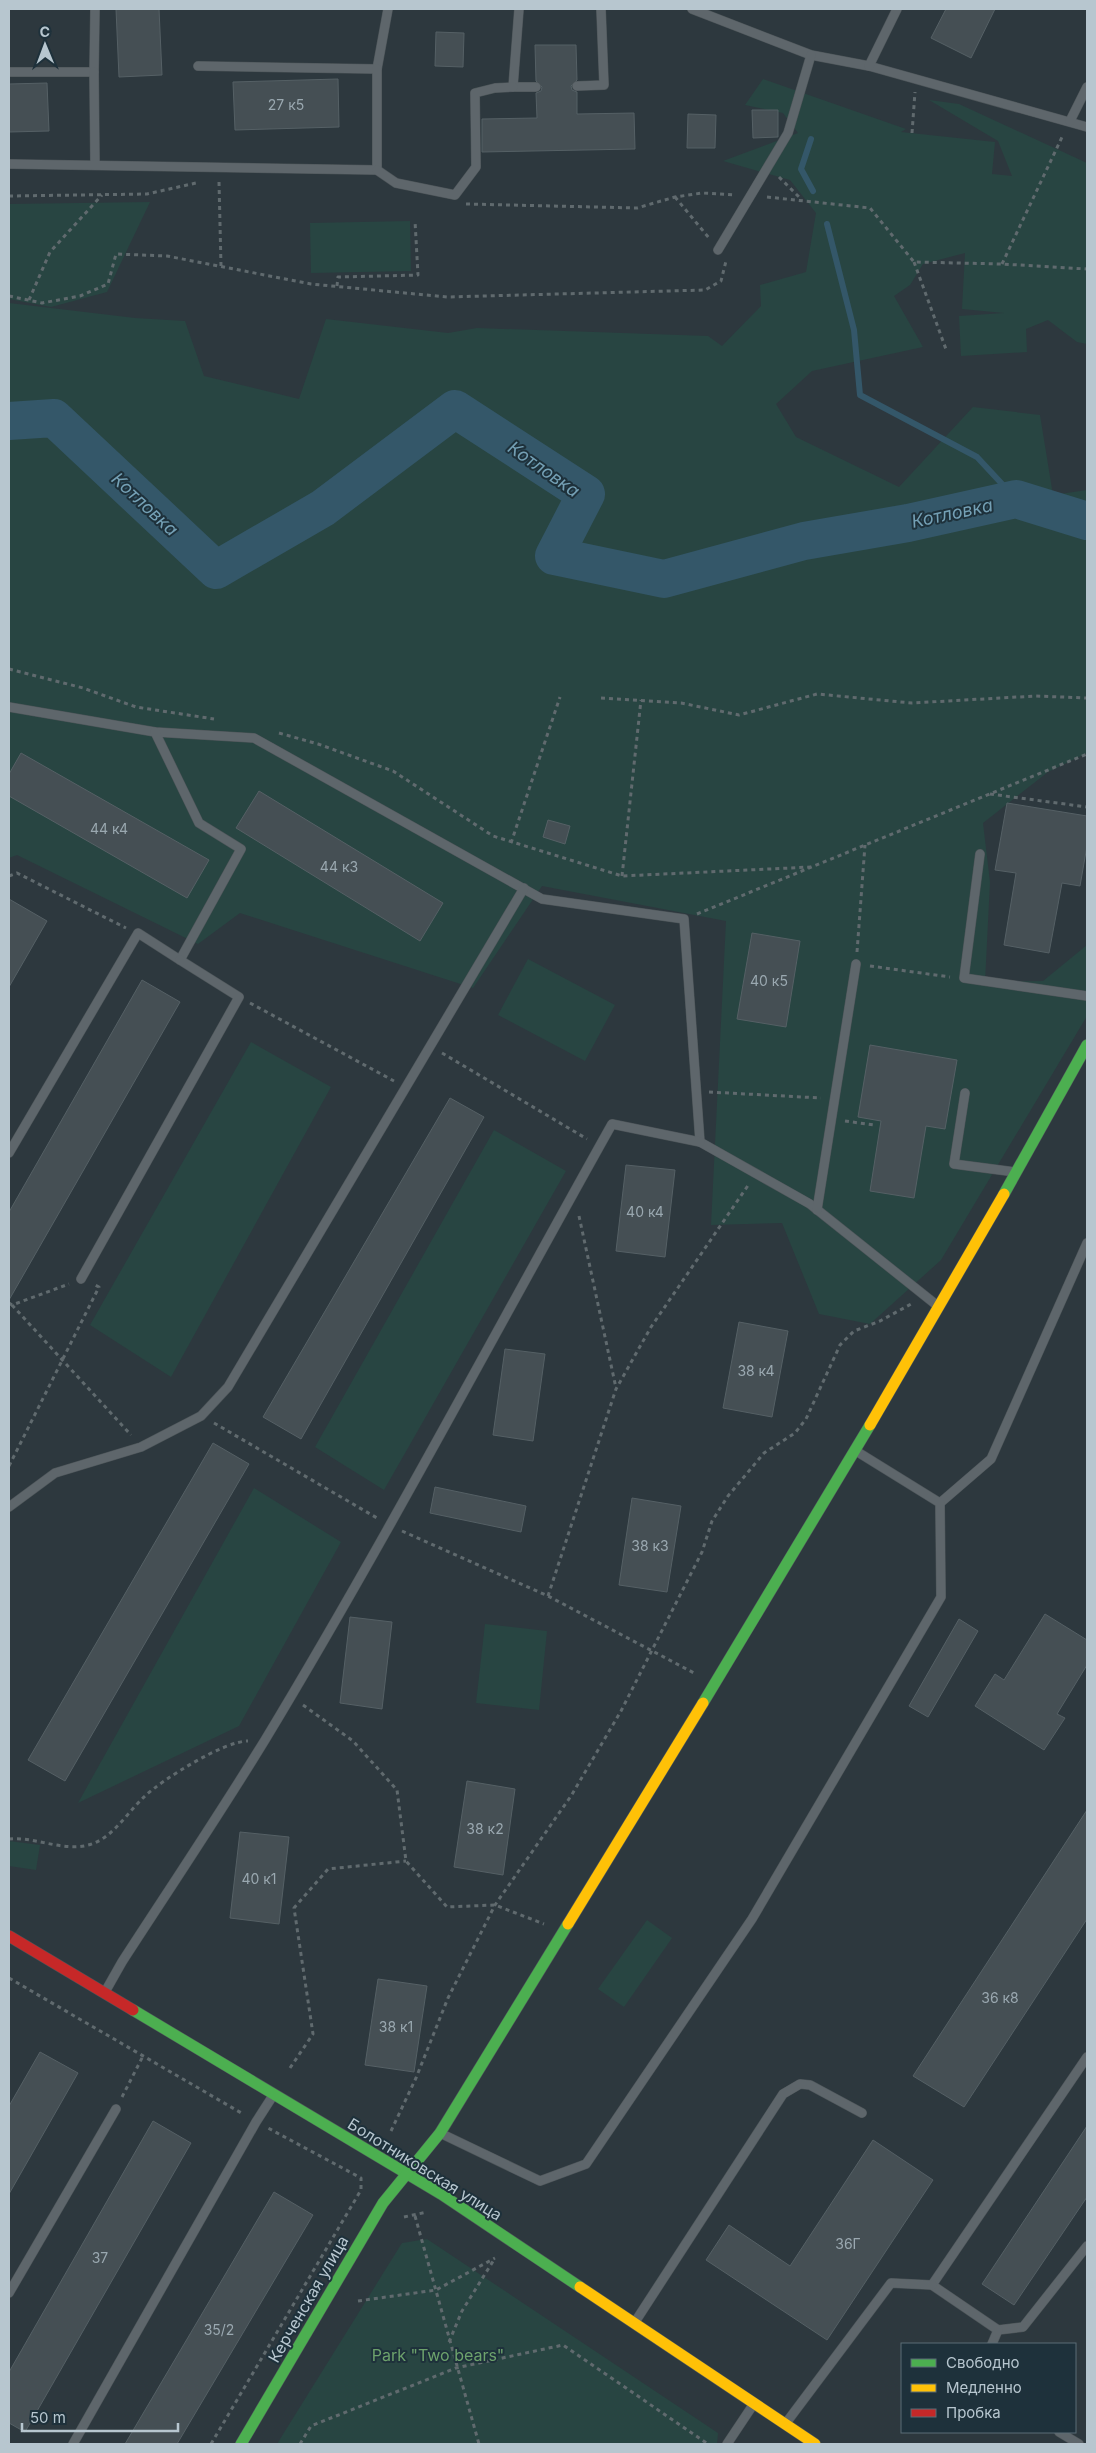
<svg xmlns="http://www.w3.org/2000/svg" width="1096" height="2453" font-family="Inter,sans-serif">
<style>
.green{fill:#284542}
.lines{fill:none;stroke-linecap:round;stroke-linejoin:round}
.stream{stroke:#345769;stroke-width:6}
.river{stroke:#345769;stroke-width:38}
.building{fill:#454f54;stroke:#556065}
.lane-casing{stroke:#4c5458;stroke-width:10}
.fast-casing{stroke:#4c5458;stroke-width:12}
.slow-casing{stroke:#4c5458;stroke-width:12}
.jam-casing{stroke:#4c5458;stroke-width:12}
.path{stroke:#606a6e;stroke-width:3;stroke-dasharray:4 4;stroke-linecap:butt}
.lane{stroke:#5e666b;stroke-width:9}
.fast{stroke:#4caf50;stroke-width:11}
.slow{stroke:#ffc107;stroke-width:11}
.jam{stroke:#c62828;stroke-width:11}
.labels{text-anchor:middle;dominant-baseline:central;stroke-width:4;stroke-linejoin:round;paint-order:stroke}
.number-label{font-size:14px;fill:#9aa8b0}
.street-label{font-size:16px;fill:#b7c6cf;stroke:#1e313b}
.park-label{font-size:16px;fill:#6da26c;stroke:#1e313b}
.water-label{font-size:18px;font-style:italic;fill:#74a0b5;stroke:#1e313b}
</style>
<rect width="100%" height="100%" fill="#2d383e"/>
<g class="green">
<polygon points="763,79 906,129 901,132 995,142 992,174 1012,176 998,141 929,100 959,104 1087,163 1087,344 1077,342 1048,320 1026,329 1027,352 961,356 959,316 1004,313 962,309 965,253 923,264 910,285 894,296 923,347 812,371 776,404 796,437 899,487 973,407 1040,415 1053,495 1087,490 1087,753 1048,772 983,823 990,882 985,982 1043,981 1087,945 1087,1016 941,1260 870,1324 819,1314 782,1223 711,1225 726,921 542,886 473,988 240,913 198,944 17,855 9,858 9,303 135,318 185,321 204,376 299,399 326,319 448,333 477,328 708,336 722,346 761,306 760,285 806,272 816,213 790,180 723,161 798,133 783,113 745,105"/>
<polygon points="150,202 107,292 51,307 9,299 9,204"/>
<polygon points="410,221 411,271 311,273 310,223"/>
<polygon points="528,959 615,1005 585,1061 498,1015"/>
<polygon points="251,1042 331,1087 171,1377 90,1325"/>
<polygon points="494,1130 566,1171 384,1490 315,1447"/>
<polygon points="254,1488 341,1542 239,1726 78,1803"/>
<polygon points="485,1624 547,1631 539,1710 476,1703"/>
<polygon points="9,1841 40,1845 36,1870 9,1866"/>
<polygon points="647,1920 672,1938 624,2007 598,1989"/>
<polygon points="427,2239 718,2433 717,2444 277,2444 402,2243"/>
</g>
<g class="lines">
<g class="stream">
<polyline points="811,139 801,169 813,191"/>
<polyline points="827,224 854,330 860,395 977,457 1016,499"/>
</g>
<polyline class="river" points="9,421 54,418 216,570 323,508 455,409 586,494 554,556 664,579 804,541 908,523 1016,499 1087,521"/>
</g>
<g class="building">
<polygon points="116,9 159,9 162,75 119,77"/>
<polygon points="946,9 995,9 971,58 931,38"/>
<polygon points="436,32 464,33 463,67 435,66"/>
<polygon points="535,45 576,45 577,80 571,86 572,90 577,92 577,114 634,113 635,149 482,152 482,119 537,118 536,93 541,91 542,87 536,81"/>
<polygon points="338,79 339,127 235,130 233,82"/>
<polygon points="47,83 49,131 9,132 9,84"/>
<polygon points="752,110 778,110 778,137 753,138"/>
<polygon points="688,114 716,115 715,148 687,148"/>
<polygon points="21,753 209,860 187,898 9,796 9,774"/>
<polygon points="259,791 443,903 420,941 236,828"/>
<polygon points="1007,803 1087,816 1087,846 1080,886 1062,883 1049,953 1004,945 1016,873 995,870"/>
<polygon points="548,820 570,826 565,844 543,837"/>
<polygon points="9,899 47,921 9,987"/>
<polygon points="752,933 800,941 786,1027 737,1019"/>
<polygon points="142,980 180,1002 9,1300 9,1212"/>
<polygon points="870,1045 957,1060 945,1129 926,1126 914,1198 870,1191 881,1121 858,1117"/>
<polygon points="450,1098 484,1117 301,1439 263,1417"/>
<polygon points="626,1165 675,1170 665,1257 616,1251"/>
<polygon points="739,1322 788,1331 772,1417 723,1408"/>
<polygon points="505,1349 545,1354 533,1441 493,1435"/>
<polygon points="213,1443 249,1464 65,1781 28,1760"/>
<polygon points="435,1487 526,1506 521,1532 430,1513"/>
<polygon points="632,1498 681,1506 667,1592 619,1585"/>
<polygon points="1045,1614 1087,1640 1087,1665 1057,1714 1065,1718 1044,1750 975,1706 995,1674 1004,1680"/>
<polygon points="350,1617 392,1622 382,1709 340,1703"/>
<polygon points="959,1619 978,1631 928,1717 909,1706"/>
<polygon points="467,1781 515,1789 503,1875 454,1867"/>
<polygon points="1087,1810 1087,1919 964,2107 913,2076"/>
<polygon points="240,1832 289,1837 279,1924 230,1918"/>
<polygon points="378,1979 427,1986 414,2072 365,2065"/>
<polygon points="40,2052 78,2073 9,2194 9,2106"/>
<polygon points="153,2121 191,2143 25,2432 9,2423 9,2372"/>
<polygon points="1087,2126 1087,2197 1014,2305 982,2284"/>
<polygon points="873,2140 933,2180 827,2340 706,2260 729,2225 790,2266"/>
<polygon points="274,2192 313,2215 177,2444 125,2444"/>
</g>
<g class="lines">
<g class="lane-casing">
<g id="lane">
<polyline points="519,9 513,87 536,87"/>
<polyline points="692,9 811,55 869,66 1087,127"/>
<polyline points="198,66 377,69 388,9"/>
<polyline points="869,66 897,9"/>
<polyline points="9,72 94,72 95,9"/>
<polyline points="94,72 95,165"/>
<polyline points="577,86 604,85 601,9"/>
<polyline points="1070,121 1087,87"/>
<polyline points="9,164 377,170 377,69"/>
<polyline points="377,170 396,183 455,195 476,167 475,93 495,88 513,87"/>
<polyline points="718,250 788,133 811,55"/>
<polyline points="9,707 155,732 254,738 542,899 684,919 700,1142 810,1204 939,1307"/>
<polyline points="980,854 964,978 1087,996"/>
<polyline points="965,1093 954,1164 1015,1172"/>
<polyline points="9,1153 138,933 180,960 241,849 199,823 155,732"/>
<polyline points="817,1210 856,964"/>
<polyline points="81,1279 239,997 180,960"/>
<polyline points="940,1503 991,1459 1087,1243"/>
<polyline points="9,1507 55,1473 141,1447 201,1416 228,1387 524,888"/>
<path d="M105 1992 122 1962C170 1888 219 1815 265 1740 387 1538 497 1329 612 1124L700 1142"/>
<polyline points="440,2133 540,2181 586,2164 752,1919 941,1597 940,1503 856,1451"/>
<polyline points="9,2293 116,2109"/>
<polyline points="635,2322 783,2094 800,2084 810,2085 862,2113"/>
<polyline points="998,2330 1023,2327 1087,2246"/>
<polyline points="992,2344 998,2330 932,2285 1087,2057"/>
<polyline points="786,2423 891,2283 932,2285"/>
<polyline points="1059,2432 1079,2444"/>
<polyline points="73,2444 256,2122 274,2094"/>
<polyline points="727,2444 753,2405"/>
</g>
</g>
<g class="fast-casing">
<g id="fast">
<polyline points="1004,1194 1087,1045"/>
<polyline points="703,1703 870,1425"/>
<polyline points="133,2010 441,2194 580,2287"/>
<polyline points="241,2444 383,2203 440,2133 568,1924"/>
</g>
</g>
<g class="slow-casing">
<g id="slow">
<polyline points="870,1425 1004,1194"/>
<polyline points="568,1924 703,1703"/>
<polyline points="580,2287 815,2444"/>
</g>
</g>
<g class="jam-casing">
<polyline id="jam" points="9,1936 133,2010"/>
</g>
<g class="path">
<polyline points="912,133 915,92"/>
<polyline points="779,177 801,199"/>
<polyline points="219,182 221,266"/>
<polyline points="9,196 147,194 196,183"/>
<polyline points="675,197 709,238"/>
<polyline points="767,197 870,208 914,262 1002,264 1087,269"/>
<polyline points="466,204 637,208 675,197 702,193 736,195"/>
<polyline points="914,262 947,352"/>
<polyline points="1002,264 1063,135"/>
<polyline points="337,286 338,277 418,275 415,221"/>
<polyline points="9,296 42,303 80,296 108,284 116,254 167,256 311,284 447,297 705,290 721,281 726,261"/>
<polyline points="29,300 50,252 102,195"/>
<polyline points="9,669 83,688 136,707 214,719"/>
<polyline points="601,698 681,703 739,715 817,694 912,703 1036,696 1087,698"/>
<polyline points="279,733 318,744 393,771 493,836 622,876 811,867"/>
<polyline points="990,794 1087,807"/>
<polyline points="511,843 560,697"/>
<polyline points="9,876 17,873 126,928"/>
<polyline points="622,876 641,700"/>
<polyline points="697,914 1087,754"/>
<polyline points="857,952 865,845"/>
<polyline points="870,966 950,977"/>
<polyline points="250,1003 394,1081"/>
<polyline points="442,1053 587,1139"/>
<polyline points="709,1092 821,1098"/>
<polyline points="845,1121 874,1125"/>
<polyline points="579,1216 616,1388"/>
<polyline points="9,1303 12,1305 69,1284"/>
<polyline points="12,1305 131,1435"/>
<polyline points="214,1423 377,1518"/>
<polyline points="9,1466 99,1287 93,1284"/>
<polyline points="402,1531 548,1596 696,1674"/>
<polyline points="548,1596 616,1389 651,1327 749,1184"/>
<polyline points="303,1705 353,1741 397,1790 406,1861 447,1907 495,1905 544,1924"/>
<path d="M9 1839C40 1836 72 1858 102 1839 118 1829 131 1809 145 1796 163 1779 224 1741 248 1741"/>
<polyline points="9,1978 243,2114"/>
<polyline points="290,2068 313,2034 294,1908 328,1869 406,1861"/>
<polyline points="122,2097 143,2056"/>
<polyline points="391,2131 416,2078 448,1998 495,1905 571,1796 621,1711 702,1552 712,1521 728,1496 764,1453 795,1433 806,1419 840,1345 854,1331 880,1321 913,1303"/>
<polyline points="415,2216 479,2444"/>
<polyline points="404,2217 427,2212"/>
<polyline points="358,2301 436,2290 495,2258"/>
<polyline points="449,2342 462,2311 495,2258"/>
<polyline points="211,2444 361,2190 361,2178 268,2128"/>
<polyline points="300,2444 311,2426 456,2368 563,2345 708,2444"/>
</g>
<use href="#lane" class="lane"/>
<use href="#fast" class="fast"/>
<use href="#slow" class="slow"/>
<use href="#jam" class="jam"/>
</g>
<g class="labels">
<g class="number-label">
<text x="286" y="104">27 к5</text>
<text x="109" y="828">44 к4</text>
<text x="339" y="866">44 к3</text>
<text x="769" y="980">40 к5</text>
<text x="645" y="1211">40 к4</text>
<text x="756" y="1370">38 к4</text>
<text x="650" y="1545">38 к3</text>
<text x="485" y="1828">38 к2</text>
<text x="259" y="1878">40 к1</text>
<text x="1000" y="1997">36 к8</text>
<text x="396" y="2026">38 к1</text>
<text x="848" y="2243">36Г</text>
<text x="100" y="2257">37</text>
<text x="219" y="2329">35/2</text>
</g>
<g class="street-label">
<text transform="translate(425 2169) rotate(32)">Болотниковская улица</text>
<text transform="translate(308 2299) rotate(-60)">Керченская улица</text>
</g>
<g class="park-label">
<text x="438" y="2355">Park "Two bears"</text>
</g>
<g class="water-label">
<text transform="translate(544 469) rotate(35)">Котловка</text>
<text transform="translate(145 504) rotate(43)">Котловка</text>
<text transform="translate(952 513) rotate(-12)">Котловка</text>
</g>
</g>
<rect width="1096" height="2453" fill="none" stroke="#b7c6cf" stroke-width="20"/>
<rect x="901" y="2343" width="175" height="90" fill="#1e313b" stroke="#5b6d76"/>
<rect x="911" y="2359" width="25" height="8" fill="#4caf50" stroke="#5b6d76"/>
<text x="946" y="2368" font-size="15" fill="#b7c6cf">Свободно</text>
<rect x="911" y="2384" width="25" height="8" fill="#ffc107" stroke="#5b6d76"/>
<text x="946" y="2393" font-size="15" fill="#b7c6cf">Медленно</text>
<rect x="911" y="2409" width="25" height="8" fill="#c62828" stroke="#5b6d76"/>
<text x="946" y="2418" font-size="15" fill="#b7c6cf">Пробка</text>
<g transform="translate(45 45) rotate(359)" stroke="#1e313b" stroke-width="4" paint-order="stroke">
<path d="M0-4L9 19L0 12L-9 19Z" fill="#b7c6cf"/>
<text y="-8" font-size="14" font-weight="bold" text-anchor="middle" fill="#b7c6cf">С</text>
</g>
<path d="M22 2423v8h156v-8" fill="none" stroke="#b7c6cf" stroke-width="2.5"/>
<text x="30" y="2423" font-size="15" fill="#b7c6cf" stroke="#1e313b" stroke-width="4" paint-order="stroke">50 m</text>
</svg>
